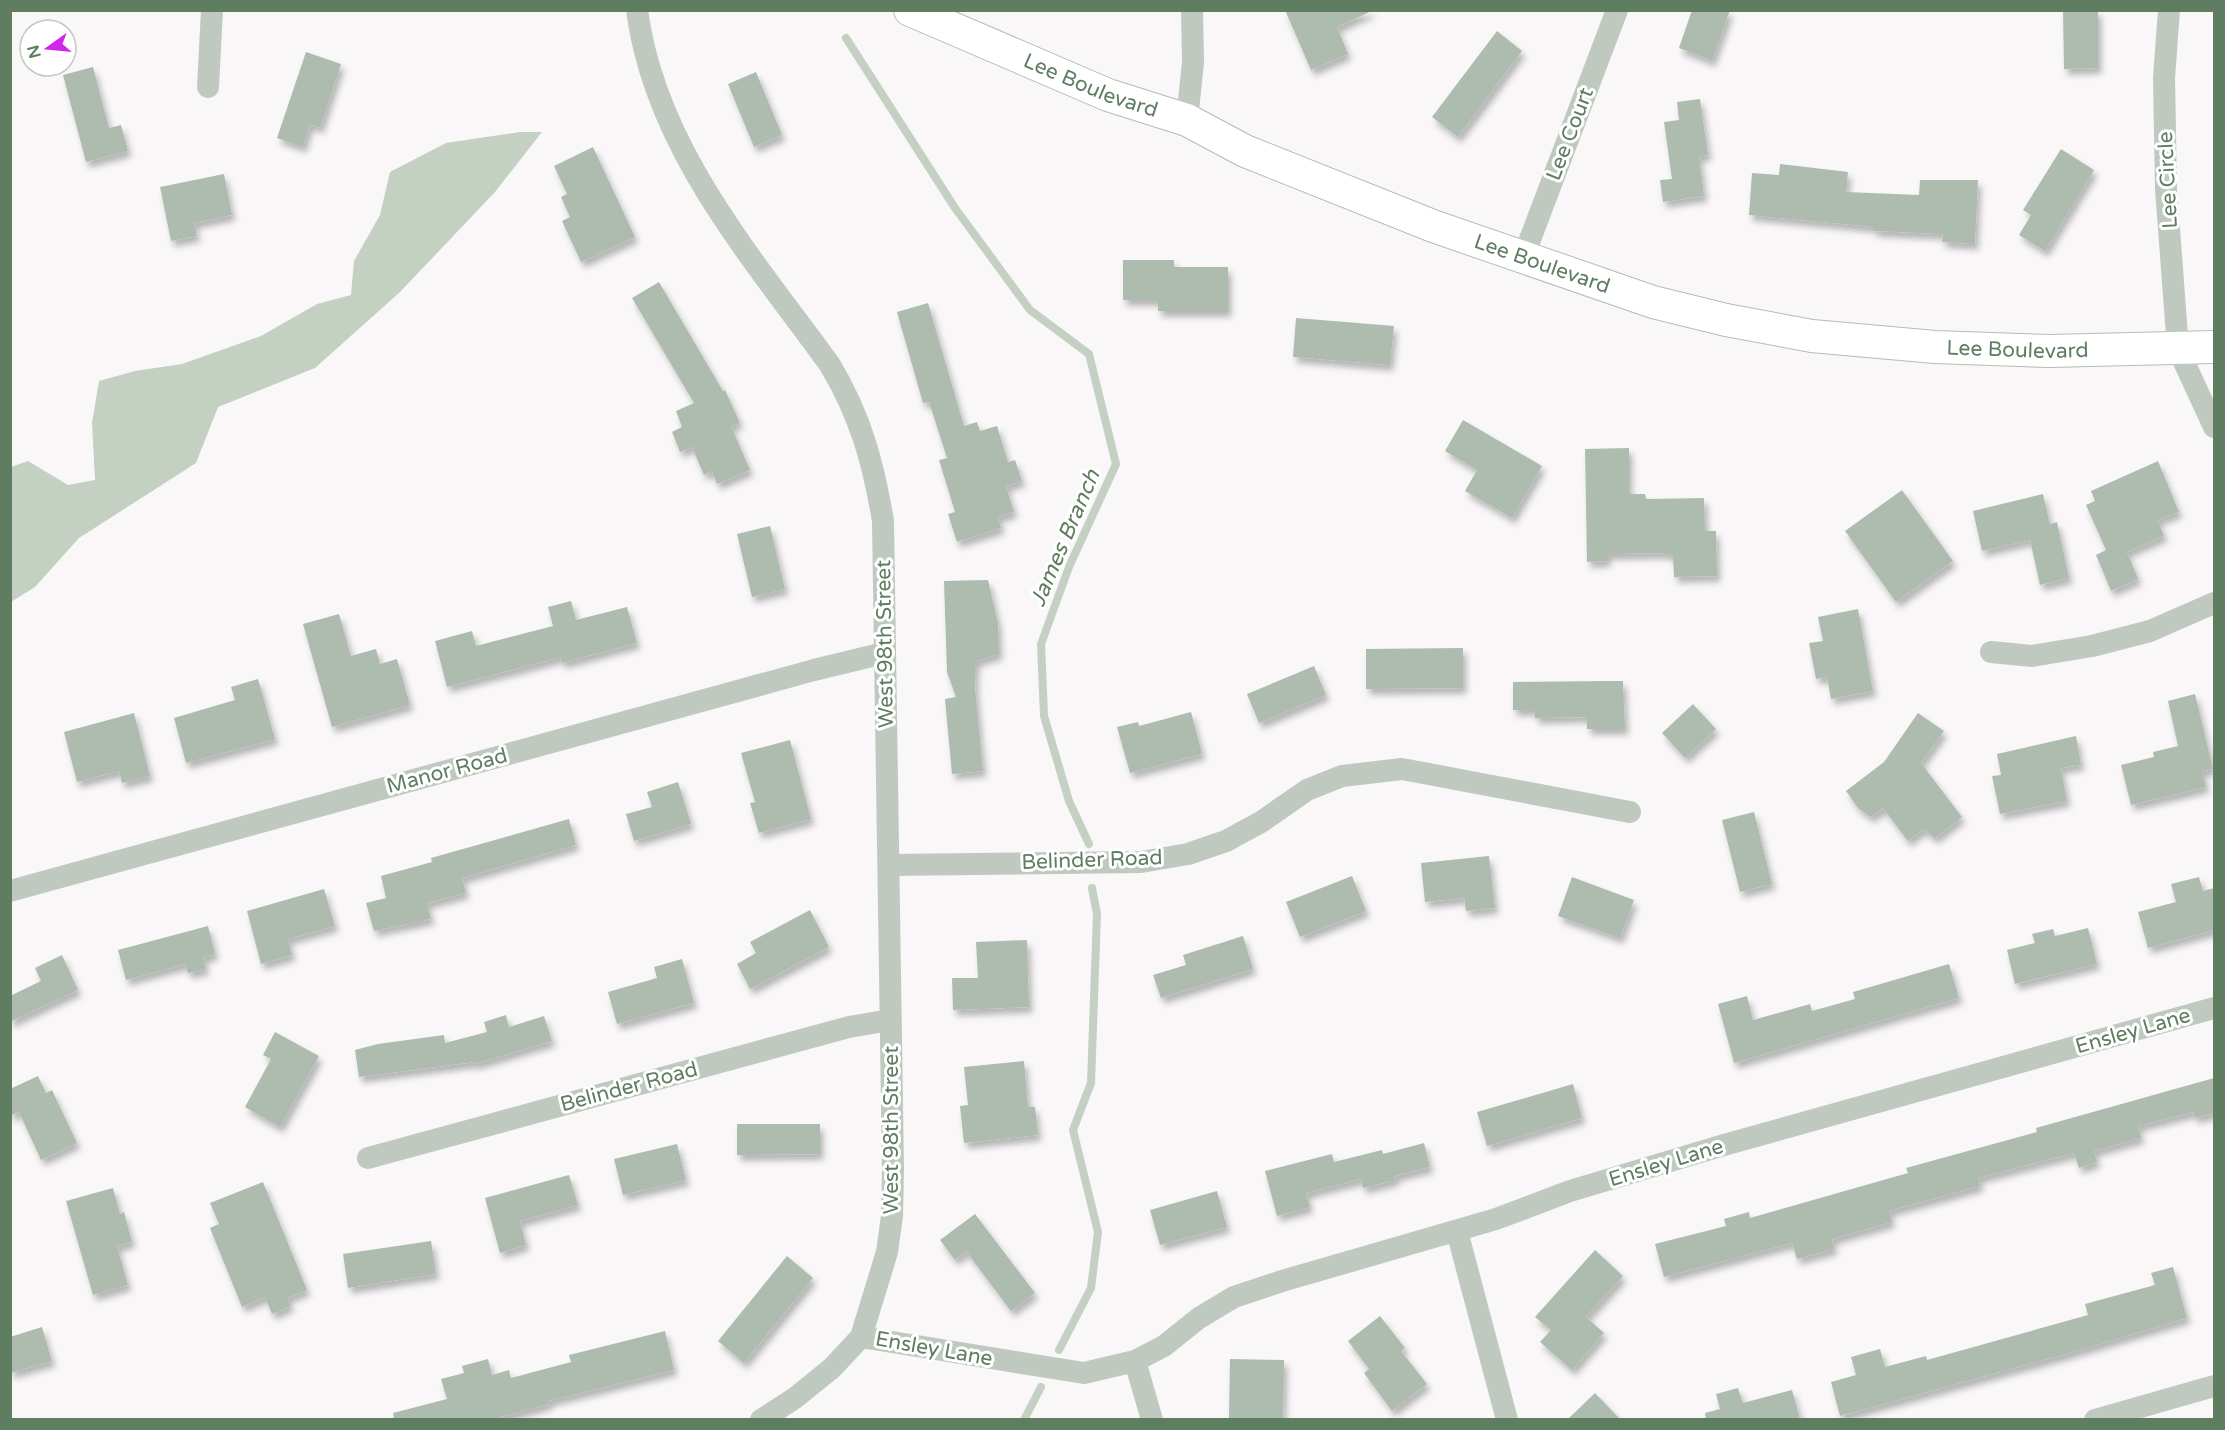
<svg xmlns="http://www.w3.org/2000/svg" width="2225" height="1430" font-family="'Varela Round',sans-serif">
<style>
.water{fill:#c3d0c2}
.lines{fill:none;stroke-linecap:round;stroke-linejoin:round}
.stream{stroke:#c3d0c2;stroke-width:8}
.building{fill:#adbcae;filter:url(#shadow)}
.secondary-casing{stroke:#b2beb3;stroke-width:34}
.street{stroke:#c0c9c0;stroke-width:22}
.secondary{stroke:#fff;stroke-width:32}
.labels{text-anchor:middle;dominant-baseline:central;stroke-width:6;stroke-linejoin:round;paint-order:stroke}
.street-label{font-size:21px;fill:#5e7d61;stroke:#fff}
.water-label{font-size:22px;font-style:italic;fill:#617d5e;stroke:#fff}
</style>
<defs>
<filter id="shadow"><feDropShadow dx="3.5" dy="6" stdDeviation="3" flood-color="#0004"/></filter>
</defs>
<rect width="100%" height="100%" fill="#f9f7f8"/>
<polygon class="water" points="520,132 542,132 495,192 400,292 315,368 218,407 196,463 79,538 35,587 11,602 11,467 28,461 68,485 95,480 92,423 99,381 135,371 182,364 261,336 317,304 351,295 354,261 380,215 390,172 446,143"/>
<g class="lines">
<g class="stream">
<polyline points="846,38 955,208 1030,310 1089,354 1116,464 1069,567 1041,644 1044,716 1069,801 1089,844"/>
<polyline points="1059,1350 1091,1288 1098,1232 1073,1130 1091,1083 1097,914 1092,888"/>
<polyline points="1024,1420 1041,1387"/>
</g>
</g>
<g class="building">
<polygon points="1285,10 1374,10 1337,27 1348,54 1311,70"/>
<polygon points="1692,10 1730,10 1712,61 1679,48"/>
<polygon points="2063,10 2098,10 2098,68 2064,69"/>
<polygon points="1497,31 1522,51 1458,137 1432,117"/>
<polygon points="306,52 341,64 320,128 310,124 303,147 277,138"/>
<polygon points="93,67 109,128 121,125 128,151 86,162 63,75"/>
<polygon points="756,72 782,135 754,147 728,84"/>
<polygon points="1700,99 1708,155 1699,156 1704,196 1663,202 1660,180 1672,179 1664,122 1679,120 1677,102"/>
<polygon points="593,147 635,237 581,262 562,221 570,217 561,197 567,194 554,166"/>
<polygon points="2061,149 2094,170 2045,251 2019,235 2031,215 2023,210"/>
<polygon points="1780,164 1848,172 1846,192 1919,195 1920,180 1978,180 1975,244 1942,242 1943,234 1874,231 1874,227 1749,215 1752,173 1779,175"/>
<polygon points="224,174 232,215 194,223 197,236 171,241 160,187"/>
<polygon points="1123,260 1174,260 1174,267 1228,267 1228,311 1158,311 1158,300 1123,300"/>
<polygon points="659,282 723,391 725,390 740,423 731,426 750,470 717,484 712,471 704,475 692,447 680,452 672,432 682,427 676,411 694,403 632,298"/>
<polygon points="928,303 964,426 977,422 980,431 997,426 1008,462 1015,460 1022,481 1006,486 1014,512 998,517 1001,528 957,542 948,514 955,512 939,460 947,458 929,402 923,403 897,312"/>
<polygon points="1296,318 1394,326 1390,365 1293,357"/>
<polygon points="1463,420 1542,466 1512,518 1465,491 1477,470 1445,451"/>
<polygon points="1629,448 1629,494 1645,494 1646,499 1704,498 1705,531 1716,531 1717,576 1674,577 1673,555 1661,553 1607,554 1607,561 1587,562 1585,449"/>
<polygon points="2158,461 2179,512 2158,520 2164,536 2127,552 2138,579 2111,591 2096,555 2106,550 2086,505 2095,501 2091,491"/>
<polygon points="1902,490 1953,561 1896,602 1845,531"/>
<polygon points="2043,494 2050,524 2057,522 2069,578 2040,585 2030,540 1982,551 1973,511"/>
<polygon points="770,526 785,589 752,597 737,534"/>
<polygon points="988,580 998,623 999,654 976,661 975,688 983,771 952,774 945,699 956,697 947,672 944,581"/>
<polygon points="571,601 576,620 627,607 637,643 562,663 561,657 447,687 435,641 472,631 476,646 553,626 548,607"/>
<polygon points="1858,609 1873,691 1831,699 1827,677 1816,679 1809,643 1823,641 1818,617"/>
<polygon points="339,614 351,656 376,649 380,664 397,659 410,705 332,727 303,624"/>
<polygon points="1463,648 1463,688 1366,689 1366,649"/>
<polygon points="1314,666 1326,695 1259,723 1247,694"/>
<polygon points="258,679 275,739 186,763 174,718 235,700 231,687"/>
<polygon points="1608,681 1623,681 1625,729 1587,729 1587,717 1535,718 1535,710 1513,710 1513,682"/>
<polygon points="2195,694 2213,769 2202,771 2206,787 2131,805 2121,765 2154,757 2153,752 2178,746 2168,701"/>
<polygon points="1693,704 1716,729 1685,758 1662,733"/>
<polygon points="1191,712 1202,754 1130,773 1117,727 1138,722 1139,726"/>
<polygon points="134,713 150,776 122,783 119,771 77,782 64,732"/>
<polygon points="1918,713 1944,731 1921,763 1962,817 1935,838 1923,829 1908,841 1883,808 1871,817 1858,808 1846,791 1884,762"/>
<polygon points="2076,736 2081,765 2061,768 2067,801 2000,814 1992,776 2001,775 1997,754"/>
<polygon points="790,740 811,819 759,833 750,803 755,802 741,753"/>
<polygon points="678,782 691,824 634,841 626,814 652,807 647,792"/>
<polygon points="1754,812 1772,884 1740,892 1722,820"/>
<polygon points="569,819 576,845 462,878 466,893 427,903 431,919 374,931 366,903 386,898 381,876 432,862 431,858"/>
<polygon points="1489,856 1495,908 1466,911 1464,898 1425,902 1421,863"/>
<polygon points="1352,876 1366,911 1300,937 1286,902"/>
<polygon points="1572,877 1634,900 1620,938 1558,916"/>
<polygon points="2199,877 2203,891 2214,888 2214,930 2148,948 2138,912 2176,902 2171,884"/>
<polygon points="324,889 335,926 288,939 292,955 261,964 247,911"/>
<polygon points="810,910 829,947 750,989 737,964 756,953 750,942"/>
<polygon points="208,926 215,954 203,958 206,969 188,973 185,964 126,980 118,950"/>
<polygon points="2088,928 2097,964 2015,984 2007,950 2035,943 2032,934 2053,929 2055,936"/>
<polygon points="1243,936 1253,969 1161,998 1153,975 1186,965 1183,955"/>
<polygon points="1027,940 1029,1007 953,1010 952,978 978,978 976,942"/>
<polygon points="62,955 78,990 10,1022 10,996 41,981 35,968"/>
<polygon points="682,959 694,1003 617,1024 608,992 657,978 654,967"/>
<polygon points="1949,964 1959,998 1734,1063 1718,1004 1747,996 1753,1020 1810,1004 1812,1011 1855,999 1853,992"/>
<polygon points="506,1015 509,1027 544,1016 552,1041 475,1064 474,1062 359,1077 355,1050 378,1044 444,1035 445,1043 487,1032 484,1022"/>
<polygon points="275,1032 319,1056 280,1127 245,1107 271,1059 263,1055"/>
<polygon points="1024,1061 1028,1107 1035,1107 1038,1135 964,1143 960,1106 968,1105 964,1067"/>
<polygon points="38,1076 46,1093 52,1090 77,1143 41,1160 19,1112 10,1116 10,1089"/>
<polygon points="2214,1078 2214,1113 2195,1118 2193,1112 2138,1126 2141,1138 2094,1151 2097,1162 2079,1168 2074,1153 1978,1178 1980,1186 1889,1211 1892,1222 1832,1239 1834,1249 1797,1259 1792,1243 1664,1277 1655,1244 1726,1226 1724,1219 1749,1212 1750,1218 1908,1173 1906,1168 2037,1132 2036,1128"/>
<polygon points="1573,1084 1582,1118 1487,1146 1477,1112"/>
<polygon points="737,1124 820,1124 820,1154 737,1155"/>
<polygon points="1424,1143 1430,1167 1395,1176 1396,1180 1363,1188 1361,1179 1306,1193 1310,1207 1277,1216 1265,1171 1332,1154 1334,1162 1382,1150 1383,1154"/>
<polygon points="677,1144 686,1180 623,1195 614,1159"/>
<polygon points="569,1175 578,1205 520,1221 526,1245 500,1253 485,1198"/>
<polygon points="263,1182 307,1290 287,1298 291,1306 272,1314 265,1297 242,1307 210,1228 219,1224 210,1203"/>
<polygon points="113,1188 120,1214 124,1212 132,1242 117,1246 128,1285 93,1295 66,1201"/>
<polygon points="1217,1191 1227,1227 1160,1245 1150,1210"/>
<polygon points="975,1214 1035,1293 1011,1311 966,1251 955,1260 940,1240"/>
<polygon points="431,1241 436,1274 348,1288 343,1254"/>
<polygon points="1595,1250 1623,1276 1586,1317 1604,1333 1572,1370 1540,1342 1551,1330 1535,1317"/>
<polygon points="787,1256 813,1278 744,1363 718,1341"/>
<polygon points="2173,1267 2187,1318 2066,1354 1840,1416 1831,1382 1856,1375 1851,1357 1880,1349 1885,1367 1926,1356 1927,1360 2088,1315 2085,1304 2155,1285 2151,1273"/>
<polygon points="1380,1316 1405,1348 1401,1351 1427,1384 1392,1411 1364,1373 1369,1369 1348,1341"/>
<polygon points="42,1327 52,1361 10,1373 10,1337"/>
<polygon points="665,1331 674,1370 548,1401 549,1404 493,1419 394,1419 393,1413 447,1399 441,1379 464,1373 462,1366 488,1359 492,1375 509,1370 511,1378 571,1362 569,1355"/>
<polygon points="1230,1359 1284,1360 1283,1419 1229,1419"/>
<polygon points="1738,1388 1743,1403 1792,1390 1800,1419 1706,1419 1705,1413 1720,1409 1716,1394"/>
<polygon points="1595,1393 1620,1419 1568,1419"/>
</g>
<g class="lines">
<g class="secondary-casing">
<g id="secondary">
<path id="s1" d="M910 10 1108 95 1187 120 1245 151 1433 226 1653 302 1726 320 1812 336 1935 347 2049 351 2214 347"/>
</g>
</g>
<g class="street">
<path d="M637 10C655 148 752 257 830 365 861 417 873 462 883 521L893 1169 892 1216 887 1252 861 1337 832 1368 795 1398 761 1420"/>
<polyline points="2169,10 2164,78 2166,189 2178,349 2214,427"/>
<polyline points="208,87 212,10"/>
<polyline points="1187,120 1193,62 1192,10"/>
<polyline points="1523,258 1617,10"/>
<polyline points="1991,652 2032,656 2092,646 2150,631 2214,603"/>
<polyline points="889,865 1141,862 1188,854 1226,841 1261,822 1307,790 1342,776 1402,769 1630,812"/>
<polyline points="10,891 814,670 884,653"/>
<polyline points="368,1158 849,1027 890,1020"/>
<polyline points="1457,1231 1507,1420"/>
<polyline points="861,1337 1084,1373 1135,1361 1164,1346 1199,1318 1234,1297 1282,1281 1496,1219 1570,1191 1724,1145 2214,1008"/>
<polyline points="1135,1361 1152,1420"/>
<polyline points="2095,1420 2214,1386"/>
</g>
<use href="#secondary" class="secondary"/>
</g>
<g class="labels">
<g class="street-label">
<text stroke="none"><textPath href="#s1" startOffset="196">Lee Boulevard</textPath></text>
<text transform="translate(1570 134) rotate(-69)">Lee Court</text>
<text transform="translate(2168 180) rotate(-93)">Lee Circle</text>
<text stroke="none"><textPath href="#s1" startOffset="682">Lee Boulevard</textPath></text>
<text stroke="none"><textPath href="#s1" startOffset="1168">Lee Boulevard</textPath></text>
<text transform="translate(885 644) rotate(-91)">West 98th Street</text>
<text transform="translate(447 771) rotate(-15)">Manor Road</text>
<text transform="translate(1092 860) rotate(-2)">Belinder Road</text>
<text transform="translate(2133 1031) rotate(-16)">Ensley Lane</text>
<text transform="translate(629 1087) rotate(-15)">Belinder Road</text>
<text transform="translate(891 1130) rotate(-90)">West 98th Street</text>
<text transform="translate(1666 1163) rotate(-17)">Ensley Lane</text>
<text transform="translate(934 1349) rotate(10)">Ensley Lane</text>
</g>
<g class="water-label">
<text transform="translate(1065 538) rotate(-67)">James Branch</text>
</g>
</g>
<rect width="2225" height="1430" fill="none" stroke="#5e7d61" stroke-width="24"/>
<g transform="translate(48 48) rotate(255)"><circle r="28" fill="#ffffff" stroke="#bfcbc0" stroke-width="1.5"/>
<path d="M0-4.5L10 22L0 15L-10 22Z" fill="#cf26ea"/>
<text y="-9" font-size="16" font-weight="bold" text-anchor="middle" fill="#5e7d61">N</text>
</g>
</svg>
